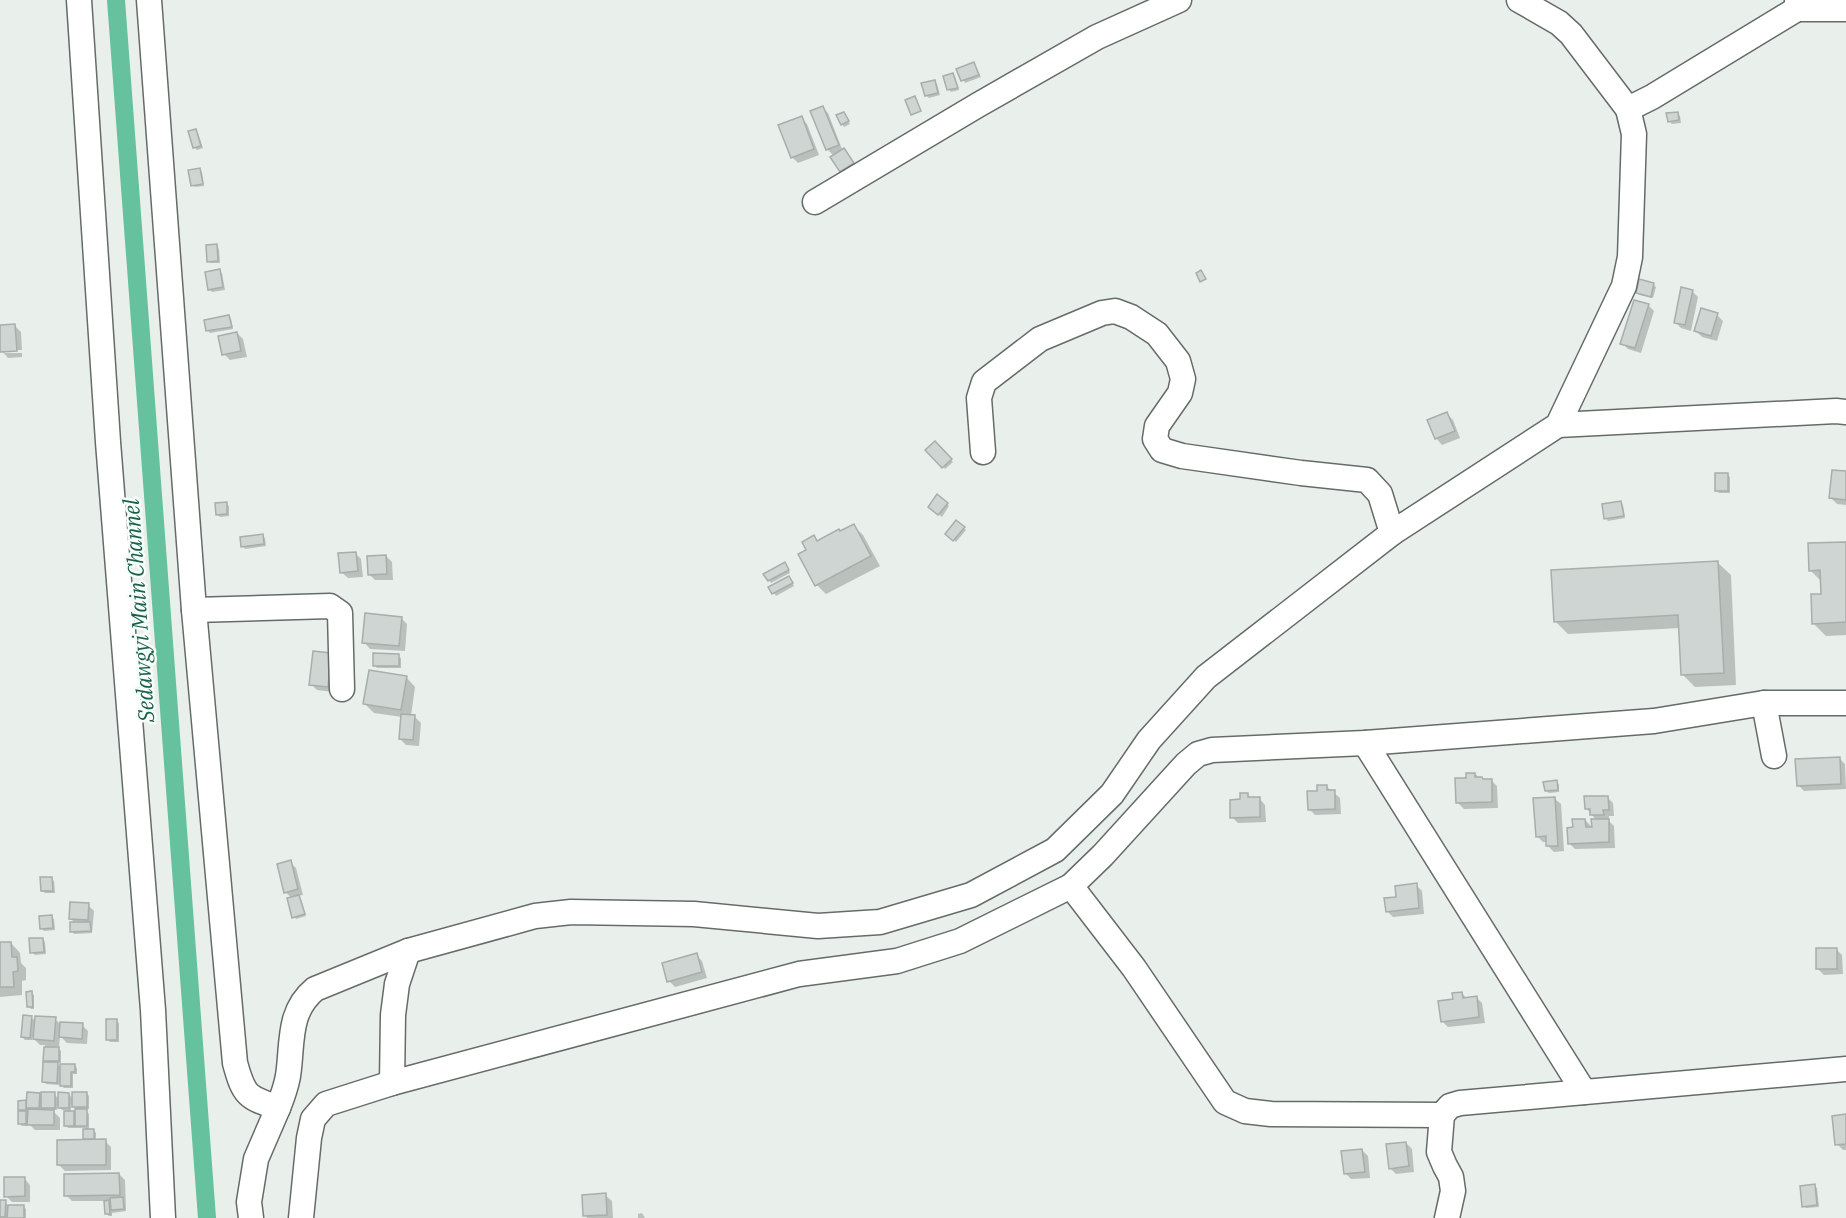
<svg xmlns="http://www.w3.org/2000/svg" width="1846" height="1218" font-family="'IBM Plex Serif',serif">
<style>
.shadow{fill:#0003;fill-rule:evenodd}
.lines{fill:none;stroke-linecap:round;stroke-linejoin:round}
.canal{stroke:#66c19e;stroke-width:18}
.building{fill:#ced5d2;stroke:#a7aeab;stroke-width:1.5}
.minor-casing{stroke:#666b69;stroke-width:27}
.minor{stroke:#fff;stroke-width:24}
.labels{text-anchor:middle;dominant-baseline:central;stroke-width:5;stroke-linejoin:round;paint-order:stroke}
.water-label{font-size:22px;font-style:italic;fill:#1a6049;stroke:#f6fdfa}
</style>
<rect width="100%" height="100%" fill="#e9f0ec"/>
<g class="shadow">
<polygon points="974,63 981,77 965,83 958,69"/>
<polygon points="953,75 955,77 959,90 951,92 949,90 945,77"/>
<polygon points="934,82 937,84 940,95 929,98 926,95"/>
<polygon points="822,107 828,113 842,149 855,166 844,174 832,157 834,156 827,149"/>
<polygon points="844,113 850,124 844,127 842,124"/>
<polygon points="1678,113 1680,116 1681,123 1672,124 1669,121"/>
<polygon points="801,118 807,124 819,155 798,163 792,157"/>
<polygon points="196,130 198,133 203,148 197,150 194,147"/>
<polygon points="199,170 202,172 204,186 195,187 193,185"/>
<polygon points="217,246 219,249 220,263 211,263 208,261"/>
<polygon points="219,271 222,273 225,290 212,292 209,289"/>
<polygon points="1653,284 1656,287 1653,298 1640,295 1637,293"/>
<polygon points="1692,291 1698,297 1691,331 1681,328 1675,322"/>
<polygon points="1648,305 1654,311 1641,353 1628,349 1622,343"/>
<polygon points="1717,315 1723,321 1717,341 1702,337 1696,331"/>
<polygon points="229,316 231,319 233,329 210,333 208,331"/>
<polygon points="15,326 21,332 22,350 5,350 5,353 22,353 22,357 8,358 2,351"/>
<polygon points="237,333 243,339 247,357 230,360 224,354"/>
<polygon points="1447,414 1453,420 1460,438 1442,445 1436,438 1429,421"/>
<polygon points="935,443 953,462 945,469 927,450"/>
<polygon points="1846,472 1846,505 1837,504 1831,498"/>
<polygon points="1728,475 1730,477 1730,493 1719,493 1716,490"/>
<polygon points="1621,503 1623,505 1625,518 1608,521 1606,518"/>
<polygon points="226,504 229,506 229,516 220,517 217,514"/>
<polygon points="947,504 949,506 942,517 932,509"/>
<polygon points="957,522 966,530 956,542 947,534"/>
<polygon points="854,526 863,535 880,566 826,594 817,585 808,550 814,537 818,542"/>
<polygon points="263,536 265,538 266,546 245,549 242,546"/>
<polygon points="1846,543 1846,635 1826,636 1813,623 1822,595 1822,582 1810,570"/>
<polygon points="355,553 361,559 363,577 348,578 341,572"/>
<polygon points="386,556 392,562 393,580 375,580 369,574"/>
<polygon points="1718,563 1731,575 1736,685 1695,687 1682,674 1680,628 1568,634 1555,621"/>
<polygon points="787,567 790,573 771,583 769,580"/>
<polygon points="791,580 794,586 776,596 770,587"/>
<polygon points="401,618 407,624 405,651 370,649 364,642"/>
<polygon points="331,655 333,692 317,690 311,684"/>
<polygon points="398,656 401,658 401,668 377,668 374,665"/>
<polygon points="406,677 415,687 411,716 415,717 421,723 419,746 406,745 400,739 402,717 374,713 365,704"/>
<polygon points="1839,758 1845,764 1846,789 1804,791 1798,785"/>
<polygon points="1475,774 1484,781 1491,780 1497,786 1498,808 1464,809 1458,803 1467,780"/>
<polygon points="1556,782 1559,784 1559,792 1549,793 1546,791"/>
<polygon points="1326,786 1340,798 1341,814 1315,815 1309,809 1319,792"/>
<polygon points="1247,794 1252,799 1259,798 1265,805 1266,822 1238,823 1232,817"/>
<polygon points="1607,797 1613,803 1614,816 1609,816 1609,821 1614,826 1615,848 1575,849 1569,843 1574,829 1585,820 1593,828 1597,821 1586,808"/>
<polygon points="1554,798 1561,804 1564,851 1554,852 1548,846 1547,842 1543,842 1537,836"/>
<polygon points="290,862 296,868 303,895 298,896 301,899 306,916 296,919 294,917 292,898 285,892"/>
<polygon points="51,878 54,881 55,893 45,893 42,891"/>
<polygon points="1416,885 1422,891 1424,914 1393,917 1387,911 1398,898"/>
<polygon points="88,905 94,911 92,933 74,934 72,931 76,924 70,918"/>
<polygon points="51,917 54,919 55,930 44,931 41,928"/>
<polygon points="43,939 45,942 46,954 35,955 32,952"/>
<polygon points="11,943 20,953 21,963 26,968 26,980 22,981 22,995 0,997 0,944"/>
<polygon points="1836,949 1842,955 1843,974 1824,975 1818,969"/>
<polygon points="696,955 702,961 707,978 675,987 669,981"/>
<polygon points="31,993 34,995 34,1009 31,1009 28,1006"/>
<polygon points="1462,993 1467,999 1476,997 1482,1003 1485,1023 1448,1027 1442,1021 1455,1000"/>
<polygon points="31,1017 36,1022 55,1019 60,1024 82,1025 88,1031 87,1044 67,1043 60,1036 59,1047 56,1046 61,1051 61,1063 56,1063 61,1068 75,1065 77,1068 77,1074 73,1074 73,1088 64,1088 59,1083 59,1085 46,1084 44,1081 49,1064 45,1060 45,1045 40,1045 32,1037 32,1040 25,1040 22,1037"/>
<polygon points="116,1021 119,1023 119,1042 110,1042 107,1039"/>
<path d="M39 1094 43 1098 54 1094 59 1099 69 1094 73 1099 87 1094 89 1096V1109H84L89 1114V1130H94L96 1133V1141H105L111 1147V1170L65 1171 59 1165 87 1141 85 1138V1128H68L66 1125 65 1110H62L57 1105V1110H52L60 1118V1130H35L28 1123V1126H22L20 1124 23 1113 20 1109 19 1102H28ZM71 1104 77 1110V1116L71 1112Z"/>
<polygon points="1846,1115 1846,1150 1843,1150 1837,1144"/>
<polygon points="1406,1143 1412,1149 1414,1172 1396,1174 1390,1168"/>
<polygon points="1362,1150 1368,1156 1370,1178 1351,1179 1345,1173"/>
<polygon points="119,1174 125,1180 126,1211 112,1213 112,1216 109,1216 107,1214 105,1201 72,1201 66,1195"/>
<polygon points="24,1178 30,1185 30,1202 12,1202 6,1196"/>
<polygon points="1814,1186 1817,1188 1819,1207 1806,1208 1804,1206"/>
<polygon points="605,1195 612,1201 613,1218 587,1218 585,1215"/>
<polygon points="0,1201 5,1201 8,1206 24,1207 26,1209 26,1218 0,1218"/>
<polygon points="642,1213 645,1218 638,1218 638,1214"/>
</g>
<g class="lines">
<polyline class="canal" points="116,0 207,1218"/>
</g>
<g class="building">
<polygon points="974,62 979,75 961,81 956,69"/>
<polygon points="953,73 958,88 947,90 943,76"/>
<polygon points="935,80 938,93 925,96 921,83"/>
<polygon points="915,96 921,111 911,115 905,100"/>
<polygon points="823,106 839,145 826,150 810,111"/>
<polygon points="844,112 849,121 841,125 836,115"/>
<polygon points="1678,112 1679,120 1668,122 1666,113"/>
<polygon points="802,116 814,149 791,158 778,125"/>
<polygon points="196,129 201,146 193,148 188,131"/>
<polygon points="844,148 854,163 840,172 830,157"/>
<polygon points="200,168 203,184 191,186 188,170"/>
<polygon points="217,244 218,261 207,262 206,245"/>
<polygon points="220,269 223,287 208,290 205,272"/>
<polygon points="1201,270 1206,279 1200,282 1196,273"/>
<polygon points="1639,279 1654,283 1651,297 1636,293"/>
<polygon points="1681,287 1693,290 1685,325 1674,323"/>
<polygon points="1634,300 1649,304 1635,348 1620,344"/>
<polygon points="1701,308 1718,313 1711,336 1694,331"/>
<polygon points="229,315 232,327 206,331 204,320"/>
<polygon points="15,324 17,351 0,352 0,325"/>
<polygon points="237,332 241,351 222,355 218,336"/>
<polygon points="1447,412 1455,431 1435,439 1427,420"/>
<polygon points="935,441 952,459 942,468 925,450"/>
<polygon points="1832,470 1846,471 1846,500 1829,498"/>
<rect x="1715" y="473" width="13" height="18"/>
<polygon points="937,494 948,503 938,515 928,507"/>
<polygon points="1621,501 1624,516 1604,519 1602,504"/>
<polygon points="227,502 227,514 216,515 215,503"/>
<polygon points="956,520 965,527 953,541 945,534"/>
<polygon points="854,524 871,556 815,586 798,554 806,550 802,542 814,535 817,541 839,529 840,531"/>
<polygon points="263,534 264,544 241,547 240,537"/>
<polygon points="1846,542 1846,622 1812,624 1811,594 1821,594 1820,570 1809,571 1808,543"/>
<polygon points="356,552 358,571 340,573 338,553"/>
<polygon points="386,555 387,574 368,575 367,556"/>
<polygon points="1718,561 1724,673 1681,675 1678,615 1554,622 1551,570"/>
<polygon points="785,562 789,570 768,581 763,574"/>
<polygon points="789,576 793,583 772,594 768,587"/>
<polygon points="365,613 402,617 399,646 362,643"/>
<polygon points="313,651 331,653 328,687 309,685"/>
<polygon points="373,653 399,654 399,666 373,666"/>
<polygon points="369,670 407,676 401,710 363,704"/>
<polygon points="401,714 415,715 413,740 399,739"/>
<polygon points="1840,757 1841,784 1797,786 1795,759"/>
<polygon points="1466,773 1475,773 1475,777 1482,777 1483,779 1492,779 1492,802 1456,803 1455,778 1466,778"/>
<polygon points="1557,780 1558,790 1545,791 1543,782"/>
<polygon points="1317,785 1327,785 1327,790 1335,790 1335,809 1308,810 1307,791 1317,791"/>
<polygon points="1240,793 1248,793 1248,797 1260,797 1260,817 1230,818 1230,800 1240,799"/>
<polygon points="1584,796 1608,796 1609,810 1603,810 1604,815 1590,815 1590,809 1585,809"/>
<polygon points="1555,797 1558,846 1546,846 1546,836 1536,837 1533,798"/>
<polygon points="1572,819 1585,819 1586,827 1592,827 1591,819 1609,819 1609,842 1568,844 1567,828 1573,827"/>
<polygon points="291,860 298,889 284,893 277,864"/>
<polygon points="40,877 52,877 53,891 41,891"/>
<polygon points="1417,883 1419,908 1386,912 1384,898 1396,897 1395,886"/>
<polygon points="299,895 305,914 292,918 287,898"/>
<polygon points="70,902 89,903 88,920 69,919"/>
<polygon points="52,915 53,928 40,929 39,916"/>
<polygon points="70,922 90,922 91,931 70,932"/>
<polygon points="29,938 43,938 44,952 30,953"/>
<polygon points="0,942 11,942 12,957 17,957 18,971 13,972 14,987 0,987"/>
<rect x="1816" y="948" width="21" height="21"/>
<polygon points="697,953 702,972 667,982 662,963"/>
<polygon points="32,991 33,1007 27,1007 26,992"/>
<polygon points="1462,992 1463,998 1477,996 1479,1017 1441,1022 1438,1001 1453,999 1452,993"/>
<polygon points="23,1015 32,1016 30,1038 21,1037"/>
<polygon points="35,1016 56,1017 54,1041 33,1039"/>
<rect x="106" y="1019" width="11" height="21"/>
<polygon points="60,1022 83,1023 82,1039 59,1037"/>
<polygon points="44,1047 59,1047 59,1061 43,1061"/>
<polygon points="43,1062 58,1062 57,1083 42,1082"/>
<polygon points="60,1064 75,1064 75,1072 71,1072 71,1086 60,1086"/>
<polygon points="27,1092 40,1093 39,1108 26,1108"/>
<rect x="41" y="1092" width="14" height="16"/>
<polygon points="58,1092 69,1093 69,1108 58,1108"/>
<rect x="72" y="1092" width="15" height="15"/>
<polygon points="26,1100 26,1110 18,1110 18,1101"/>
<polygon points="28,1109 54,1110 54,1125 27,1125"/>
<rect x="75" y="1109" width="12" height="17"/>
<rect x="18" y="1111" width="8" height="13"/>
<rect x="64" y="1111" width="10" height="15"/>
<polygon points="1846,1114 1846,1144 1835,1145 1832,1116"/>
<rect x="83" y="1129" width="11" height="10"/>
<polygon points="106,1139 106,1165 57,1165 57,1140"/>
<polygon points="1406,1142 1409,1166 1389,1169 1386,1144"/>
<polygon points="1362,1149 1365,1172 1344,1174 1341,1151"/>
<polygon points="119,1173 120,1195 64,1196 64,1174"/>
<polygon points="4,1177 25,1177 25,1196 4,1197"/>
<polygon points="1815,1184 1817,1205 1802,1207 1800,1186"/>
<polygon points="606,1193 607,1215 583,1216 582,1195"/>
<polygon points="123,1197 124,1209 111,1210 110,1198"/>
<polygon points="0,1200 6,1200 5,1217 0,1217"/>
<polygon points="109,1200 110,1214 105,1214 104,1201"/>
<polygon points="8,1205 24,1205 24,1218 7,1218"/>
</g>
<g class="lines">
<g class="minor-casing">
<g id="minor">
<polyline points="79,0 108,442 153,1010 163,1218"/>
<path d="M149 0 194 610 235 1063C244 1096 247 1097 278 1108L256 1159 249 1202 251 1218"/>
<polyline points="1519,0 1559,23 1571,34 1628,109"/>
<polyline points="1797,9 1846,9"/>
<polyline points="815,202 978,105 1097,37 1179,0"/>
<polyline points="1558,425 1836,411 1846,412"/>
<polyline points="983,452 979,398 984,382 1040,339 1102,313 1115,311 1131,317 1157,334 1178,361 1183,379 1180,393 1157,426 1155,439 1162,450 1182,456 1301,473 1367,480 1380,494 1392,533"/>
<polyline points="194,610 330,606 340,613 342,689"/>
<polyline points="1764,703 1774,756"/>
<polyline points="1365,743 1584,1092"/>
<polyline points="1071,886 1134,968 1225,1102 1245,1111 1271,1114 1442,1115"/>
<polyline points="392,1083 393,1015 397,984 408,951"/>
<path d="M278 1108C282 1098 286 1087 288 1076 293 1044 287 1012 315 989L408 951 535 916 571 912 694 914 818 926 880 922 971 895 1055 850 1112 794 1149 740 1206 677 1392 533 1558 425 1624 286 1630 257 1634 134 1628 109 1652 97 1797 9V0"/>
<polyline points="301,1218 309,1138 313,1119 326,1104 392,1083 799,974 897,961 960,941 1071,886 1103,855 1186,764 1198,754 1212,750 1365,743 1654,721 1764,703 1846,703"/>
<polyline points="1447,1218 1453,1191 1451,1177 1445,1166 1439,1152 1442,1115 1450,1106 1460,1103 1846,1069"/>
</g>
</g>
<use href="#minor" class="minor"/>
</g>
<g class="labels">
<g class="water-label">
<text transform="translate(138 611) rotate(-94)">Sedawgyi Main Channel</text>
</g>
</g>
</svg>
